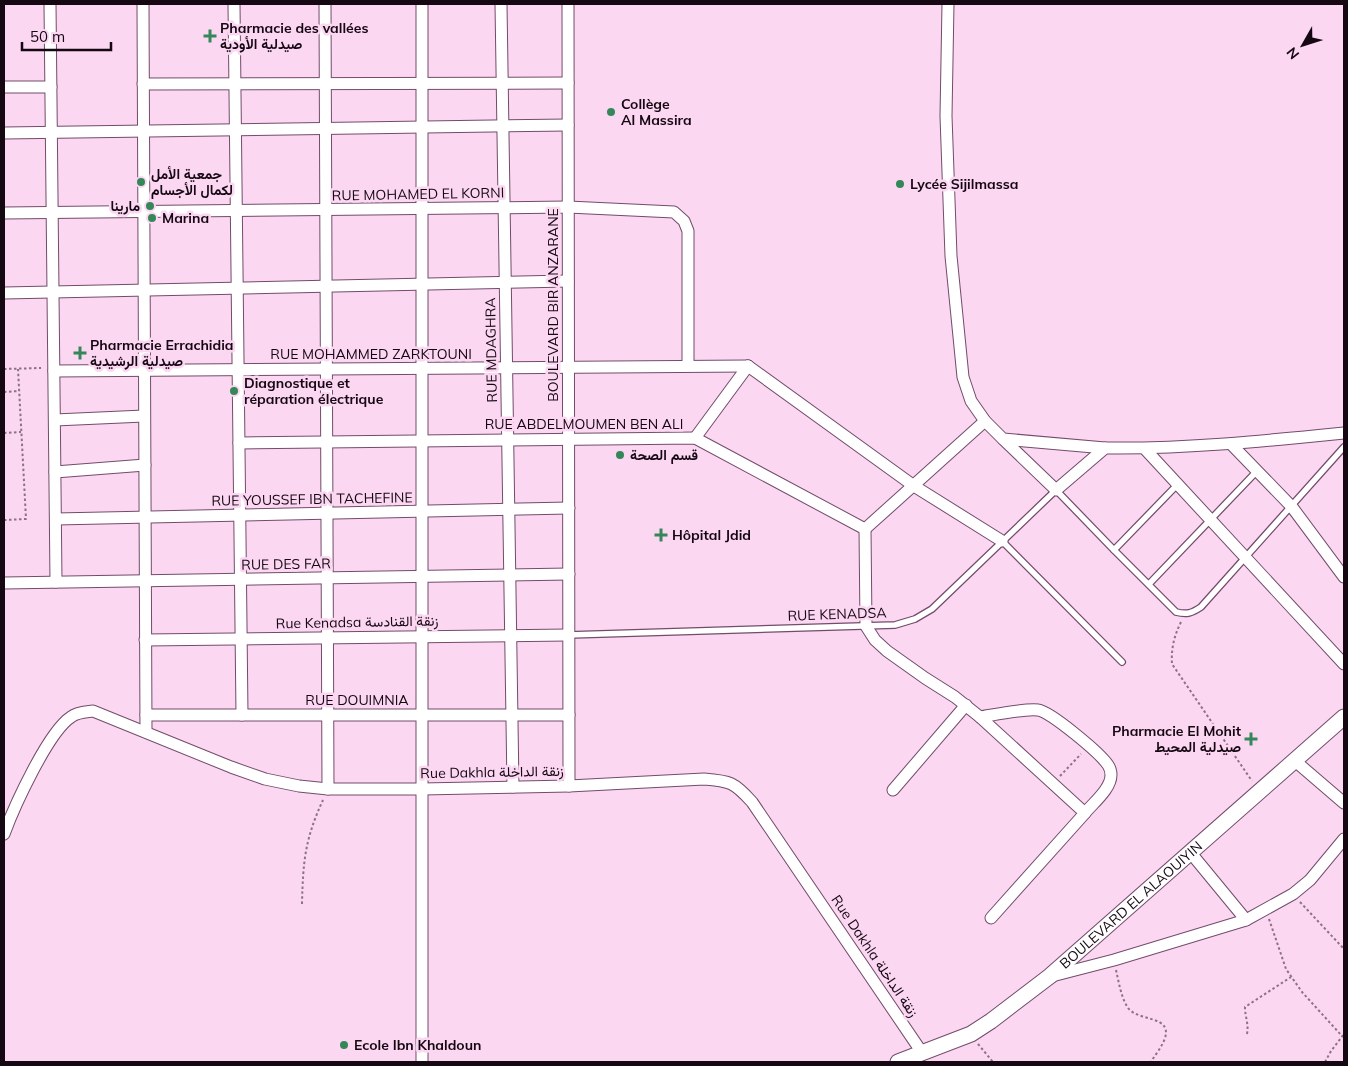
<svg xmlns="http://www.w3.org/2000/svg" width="1348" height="1066" font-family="Mulish,Vazirmatn,sans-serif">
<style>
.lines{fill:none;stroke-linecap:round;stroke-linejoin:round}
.service-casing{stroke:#724c69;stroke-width:8}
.minor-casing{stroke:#724c69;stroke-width:13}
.tertiary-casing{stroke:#724c69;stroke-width:17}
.path{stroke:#8c7285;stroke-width:2;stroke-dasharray:2.5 2.5;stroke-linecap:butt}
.service{stroke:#fff;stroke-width:5.5}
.minor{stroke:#fff;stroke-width:11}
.tertiary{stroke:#fff;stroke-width:15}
.poi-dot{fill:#358759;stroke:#fbd7f2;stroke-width:2}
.labels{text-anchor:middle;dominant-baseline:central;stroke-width:5;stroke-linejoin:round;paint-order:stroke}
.poi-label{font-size:14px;font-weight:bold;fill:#160813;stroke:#fbd7f2;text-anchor:start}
.street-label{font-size:14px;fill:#160813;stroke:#fbd7f2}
</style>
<rect width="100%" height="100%" fill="#fbd7f2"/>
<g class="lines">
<g class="service-casing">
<g id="service">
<polyline points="1002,541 1122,662"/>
<polyline points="1114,550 1178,484"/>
<polyline points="1149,584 1257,471"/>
<path d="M568 635 895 625 915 619 932 609 1056 490 1114 550 1176 612C1187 615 1192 613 1201 607L1344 447"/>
</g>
</g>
<g class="minor-casing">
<g id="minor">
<polyline points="50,4 56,582"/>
<polyline points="143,4 146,732"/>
<polyline points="234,4 242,715"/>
<polyline points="325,4 328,789"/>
<polyline points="422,4 422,1062"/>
<polyline points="501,4 513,787"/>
<polyline points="568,4 569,786"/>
<polyline points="948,4 946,116 951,256 963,377 971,401 985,421 1003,439 1105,448"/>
<polyline points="143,84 568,83"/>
<polyline points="4,87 51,87"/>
<polyline points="4,133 568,125"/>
<polyline points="4,213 568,207 674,212 684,221 688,231 688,366"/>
<polyline points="4,293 568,281"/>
<polyline points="748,366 914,486 1002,541"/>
<polyline points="54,371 748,366"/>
<polyline points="55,420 144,416"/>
<polyline points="695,438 748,366"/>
<path d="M1003 439 1056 490 1105 448C1185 449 1265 441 1344 433"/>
<polyline points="239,443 695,438 865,529 985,421"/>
<polyline points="1231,444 1292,507 1344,577"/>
<polyline points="1145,449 1344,664"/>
<polyline points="55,472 145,465"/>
<polyline points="56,519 569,508"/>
<polyline points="865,529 866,626 875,640 887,651 925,678 955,697 980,717 1085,813 991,918"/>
<polyline points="4,583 569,574"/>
<polyline points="145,640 568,635"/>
<polyline points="146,715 569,715"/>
<path d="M980 717C993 715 1027 708 1038 710 1051 712 1100 753 1108 765 1110 768 1111 771 1111 775 1111 789 1093 803 1085 813"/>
<polyline points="1294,760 1344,803"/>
<polyline points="893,790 966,705"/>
<path d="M4 834C14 807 48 732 71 717 77 712 86 712 93 711L231 767 265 779 299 786 328 789H422L569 786 704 779C730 781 734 782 752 802L923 1054"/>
<polyline points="1190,852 1246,920"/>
<polyline points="1052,976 1114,960 1246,920 1293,894 1310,880 1344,839"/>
</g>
</g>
<g class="tertiary-casing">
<g id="tertiary">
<path id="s1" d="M898 1062 971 1034 991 1021 1050 976 1344 717"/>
</g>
</g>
<g class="path">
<polyline points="4,369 41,368"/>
<polyline points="4,392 19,391"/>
<polyline points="4,433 21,432"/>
<polyline points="4,520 26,519 18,369"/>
<path d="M1181 622C1174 636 1171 649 1172 664L1252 781"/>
<polyline points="1060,776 1081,754"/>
<polyline points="1300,902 1344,949"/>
<path d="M302 904C303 861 305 839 323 800"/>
<polyline points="1269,919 1286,969 1302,992 1342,1036"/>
<path d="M1116 970C1119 983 1121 997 1128 1008 1139 1022 1172 1015 1165 1038 1162 1047 1155 1055 1151 1062"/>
<path d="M1247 1034C1249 1024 1245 1017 1245 1007L1291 977"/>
<polyline points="978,1044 993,1062"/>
<polyline points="1325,1062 1331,1051 1344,1034"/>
</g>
<use href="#service" class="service"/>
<use href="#minor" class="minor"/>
<use href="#tertiary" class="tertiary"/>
</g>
<g class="poi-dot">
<path d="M207.5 28.5h5v5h5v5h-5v5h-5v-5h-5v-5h5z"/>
<circle cx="611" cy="112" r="5"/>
<circle cx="141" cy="182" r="5"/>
<circle cx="900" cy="184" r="5"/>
<circle cx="150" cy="206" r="5"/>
<circle cx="152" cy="218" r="5"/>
<path d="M77.5 345.5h5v5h5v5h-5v5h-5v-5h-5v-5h5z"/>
<circle cx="234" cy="391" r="5"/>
<circle cx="620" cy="455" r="5"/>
<path d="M658.5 527.5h5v5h5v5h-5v5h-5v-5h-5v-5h5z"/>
<path d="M1248.5 731.5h5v5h5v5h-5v5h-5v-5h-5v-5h5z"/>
<circle cx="344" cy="1045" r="5"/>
</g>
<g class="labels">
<g class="poi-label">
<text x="220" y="28">Pharmacie des vallées<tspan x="220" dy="16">صيدلية الأودية</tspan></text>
<text x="621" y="104">Collège<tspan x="621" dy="16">Al Massira</tspan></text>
<text x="151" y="174">جمعية الأمل<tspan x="151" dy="16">لكمال الأجسام</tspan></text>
<text x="910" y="184">Lycée Sijilmassa</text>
<text x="140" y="206" text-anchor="end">مارينا</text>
<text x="162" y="218">Marina</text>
<text x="90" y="345">Pharmacie Errachidia<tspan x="90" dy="16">صيدلية الرشيدية</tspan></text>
<text x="244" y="383">Diagnostique et<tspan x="244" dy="16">réparation électrique</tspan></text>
<text x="630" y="455">قسم الصحة</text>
<text x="672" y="535">Hôpital Jdid</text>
<text x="1241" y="731" text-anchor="end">Pharmacie El Mohit<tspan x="1241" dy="16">صيدلية المحيط</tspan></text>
<text x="354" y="1045">Ecole Ibn Khaldoun</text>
</g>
<g class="street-label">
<text transform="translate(418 194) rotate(-1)">RUE MOHAMED EL KORNI</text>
<text transform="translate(553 305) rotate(-90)">BOULEVARD BIR ANZARANE</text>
<text transform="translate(491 350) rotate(-91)">RUE MDAGHRA</text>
<text x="371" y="354">RUE MOHAMMED ZARKTOUNI</text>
<text x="584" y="424">RUE ABDELMOUMEN BEN ALI</text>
<text transform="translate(312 499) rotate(-1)">RUE YOUSSEF IBN TACHEFINE</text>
<text transform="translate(286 564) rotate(-1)">RUE DES FAR</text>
<text transform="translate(837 614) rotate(-2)">RUE KENADSA</text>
<text transform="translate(357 622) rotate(-1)">Rue Kenadsa زنقة القنادسة</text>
<text x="357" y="700">RUE DOUIMNIA</text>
<text transform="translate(492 772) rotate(-1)">Rue Dakhla زنقة الداخلة</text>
<text stroke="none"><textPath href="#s1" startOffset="284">BOULEVARD EL ALAOUIYIN</textPath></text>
<text transform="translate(875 956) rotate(56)">Rue Dakhla زنقة الداخلة</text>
</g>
</g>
<rect width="1348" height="1066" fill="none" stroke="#160813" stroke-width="10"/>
<g transform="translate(1303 45) rotate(231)" stroke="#fbd7f2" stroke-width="4" paint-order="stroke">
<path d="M0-4L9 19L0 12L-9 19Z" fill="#160813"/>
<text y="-8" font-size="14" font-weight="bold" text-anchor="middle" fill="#160813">N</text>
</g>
<path d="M22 42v8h89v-8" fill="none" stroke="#160813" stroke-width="2.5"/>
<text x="30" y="42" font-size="15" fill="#160813" stroke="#fbd7f2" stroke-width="4" paint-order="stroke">50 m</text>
</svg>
